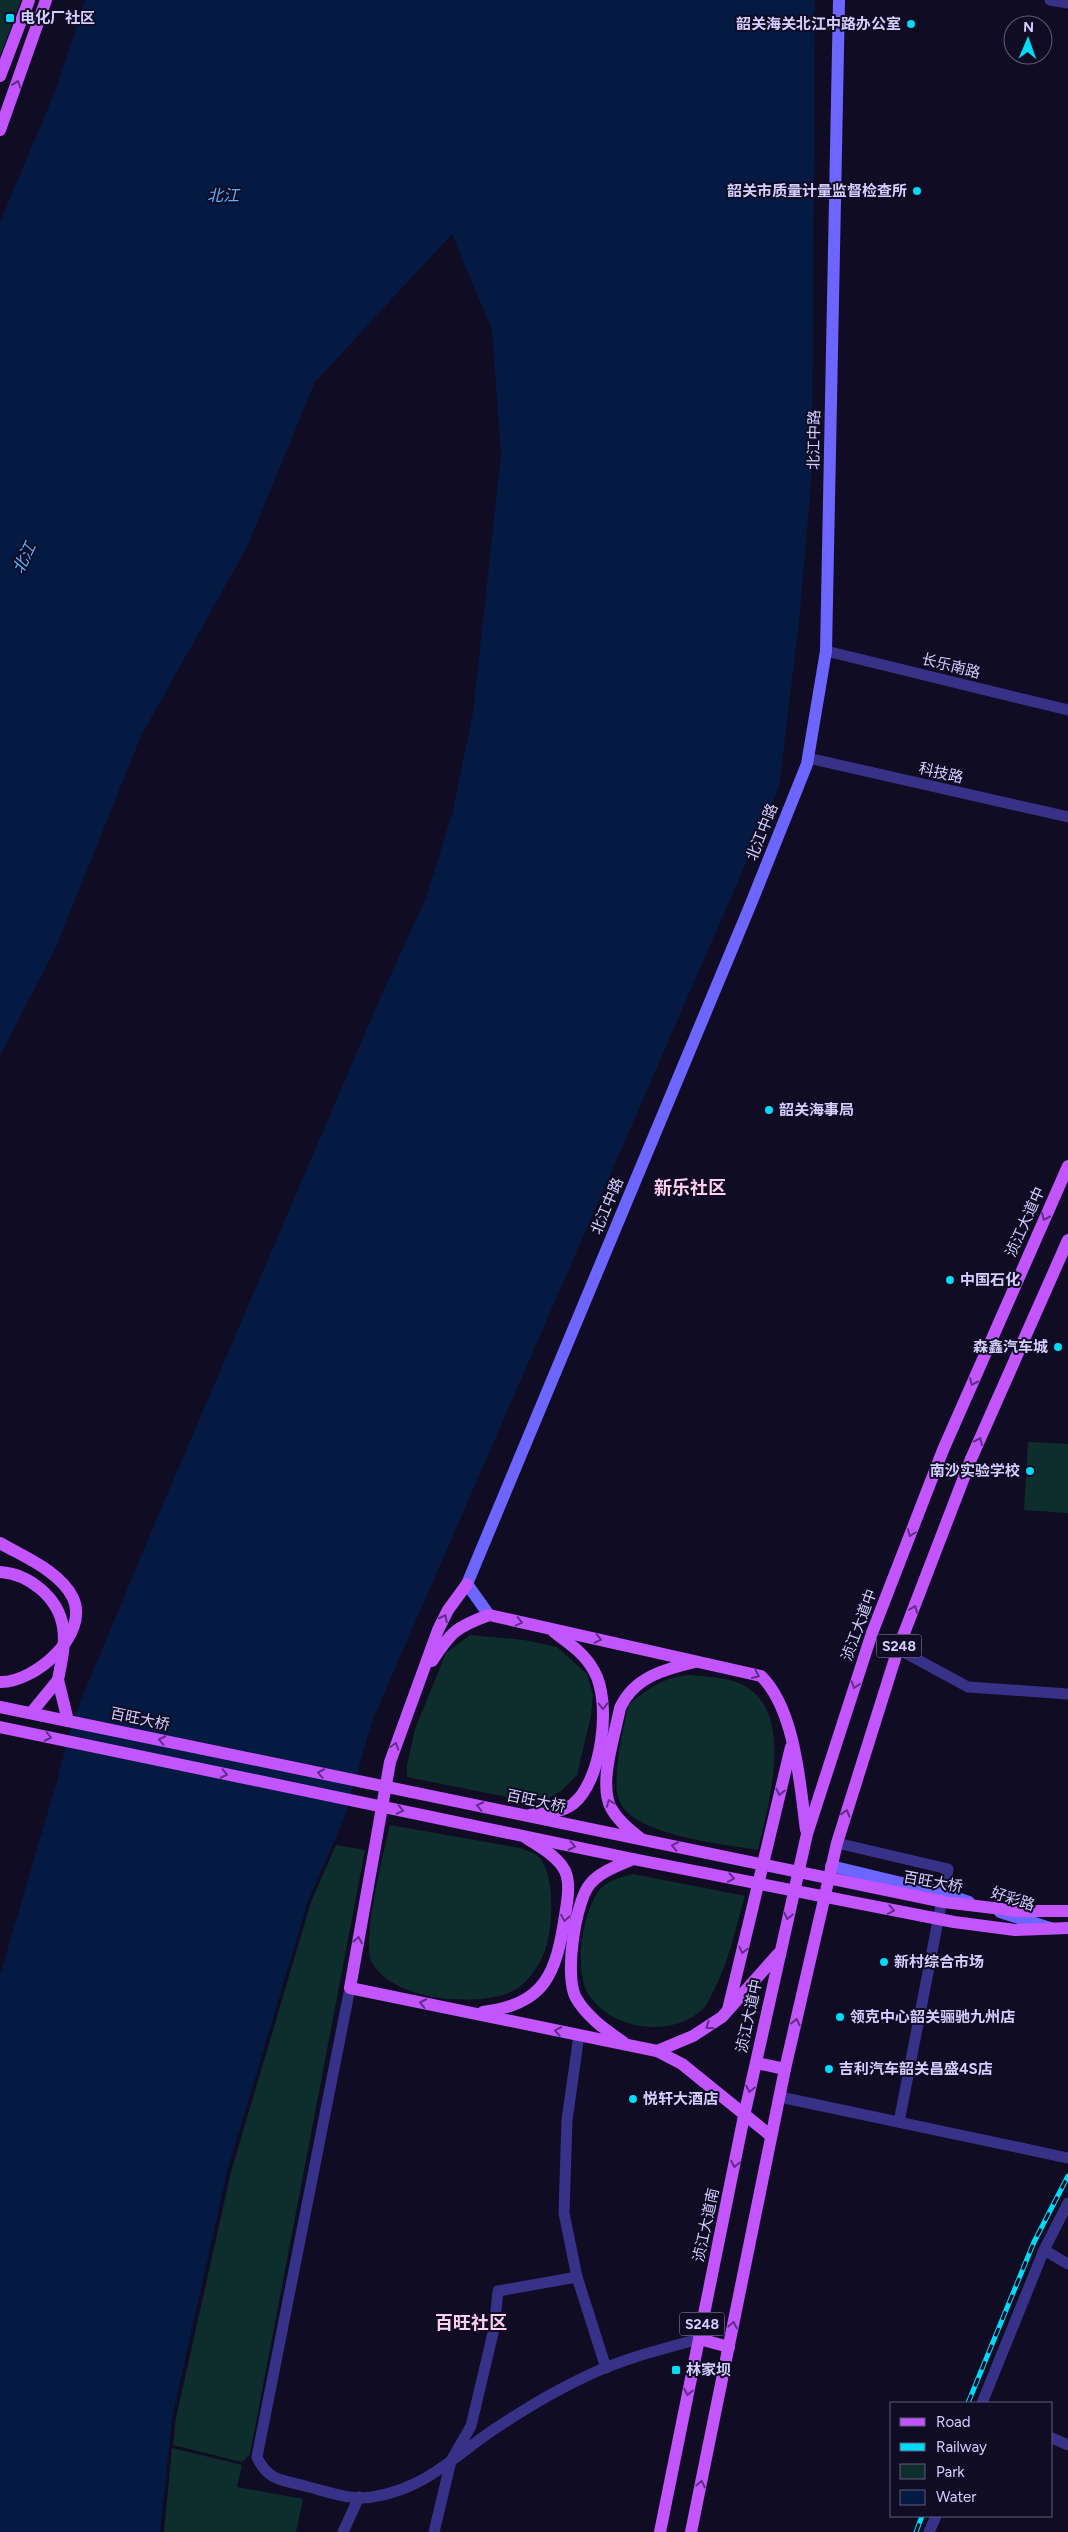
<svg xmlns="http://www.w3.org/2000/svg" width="1068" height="2532" font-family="Figtree,'Noto Sans SC',sans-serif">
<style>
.green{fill:#0e2e2e}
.water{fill:#051a43}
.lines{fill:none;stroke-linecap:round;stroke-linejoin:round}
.street{stroke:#373287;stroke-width:11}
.secondary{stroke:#6d65ff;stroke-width:12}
.primary{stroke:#c355ff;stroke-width:12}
.rail-casing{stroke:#00dbf9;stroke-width:5}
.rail{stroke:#100c24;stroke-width:3;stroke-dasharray:9;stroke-linecap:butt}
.primary-bridge{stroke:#c355ff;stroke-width:12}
.oneway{stroke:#612d87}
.poi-dot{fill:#00dbf9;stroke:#100c24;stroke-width:2}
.labels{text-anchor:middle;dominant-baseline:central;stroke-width:4;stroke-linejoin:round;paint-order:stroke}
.shield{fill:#100c24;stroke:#9a94bd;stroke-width:1}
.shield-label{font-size:14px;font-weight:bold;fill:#d5ceff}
.poi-label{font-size:15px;font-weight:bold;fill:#d5ceff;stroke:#100c24;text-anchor:start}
.street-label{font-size:15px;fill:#d5ceff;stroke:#100c24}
.water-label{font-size:16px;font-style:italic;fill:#5cb0ff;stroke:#100c24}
.quarter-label{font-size:18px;font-weight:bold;fill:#ffd0ed;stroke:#100c24}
</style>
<rect width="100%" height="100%" fill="#100c24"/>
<g class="green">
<polygon points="0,0 21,0 0,56"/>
<polygon points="1028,1442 1068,1444 1068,1513 1024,1510"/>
<polygon points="470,1635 524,1640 557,1647 587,1674 593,1695 591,1715 577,1775 562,1790 543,1802 522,1800 407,1777 407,1766 415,1729 446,1653"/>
<path d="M690 1675C707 1677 727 1677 743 1685 796 1712 768 1806 758 1850 725 1844 632 1836 619 1800 611 1779 624 1728 628 1705 648 1689 663 1677 690 1675Z"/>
<path d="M390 1825 520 1848C527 1851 534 1852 540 1858 555 1877 553 1925 546 1947 543 1960 531 1977 522 1985 502 2001 473 2000 449 1999 423 1997 386 1987 372 1963 361 1943 384 1850 390 1825Z"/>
<polygon points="336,1845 365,1850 250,2454 242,2462 173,2445 176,2418 231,2172 311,1902"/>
<path d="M633 1874 745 1896C735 1929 729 1962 713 1992 710 1997 707 2005 703 2009 672 2038 613 2031 589 1995 573 1970 582 1909 602 1887 609 1880 623 1877 633 1874Z"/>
<polygon points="172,2448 242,2465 237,2487 303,2499 296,2532 164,2532"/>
</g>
<polygon class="water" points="85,0 815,0 812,471 799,622 779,787 373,1719 343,1821 308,1901 227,2172 172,2418 160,2532 0,2532 0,1975 57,1781 73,1719 166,1497 382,994 426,898 452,814 473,713 501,455 492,330 452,234 315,382 247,547 141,736 56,947 0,1056 0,222 56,89"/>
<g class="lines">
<g class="street">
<polyline points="1050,0 1068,3"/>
<polyline points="826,651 1068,710"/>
<polyline points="808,758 1068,817"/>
<polyline points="898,1649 968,1687 1068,1694"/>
<polyline points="837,1843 948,1869 899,2122"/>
<path d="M350 1988 257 2457C267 2480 282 2480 305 2486 326 2491 350 2501 372 2497 424 2489 451 2459 493 2430 523 2410 558 2389 591 2374 625 2358 663 2349 699 2339"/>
<polyline points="579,2035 567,2120 564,2213 577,2277 606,2368"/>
<polyline points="780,2097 1068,2158"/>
<polyline points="1044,2250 1068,2264"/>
<polyline points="982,2403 1044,2250 1068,2203"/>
<polyline points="1052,2438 1068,2445"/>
<polyline points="343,2532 359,2497"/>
<polyline points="434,2532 451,2461 471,2426 494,2329 498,2291 577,2277"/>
<polyline points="929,2532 936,2516"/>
</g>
<g class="secondary">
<polyline points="489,1615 467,1584 750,906 807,764 826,651 839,0"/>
<polyline points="831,1866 939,1892 969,1902"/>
<polyline points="1000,1912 1050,1928"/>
</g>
<g class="primary">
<polyline points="0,76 29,0"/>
<polyline points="0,130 46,0"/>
<path d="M0 1543C24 1557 60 1571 73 1598 90 1635 34 1683 0 1682"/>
<polyline points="467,1584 448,1610 438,1630 390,1762 350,1988 657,2051 682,2064 771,2136"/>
<path d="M432 1661C451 1632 456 1627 489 1615L761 1676C795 1709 800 1784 806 1830"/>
<polyline points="58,1680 68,1721"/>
<polyline points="31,1713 58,1680"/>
<path d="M530 1815C545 1813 561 1813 573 1804 602 1781 612 1702 594 1671 585 1654 569 1643 554 1632"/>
<path d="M641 1839C630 1830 618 1821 611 1808 598 1783 615 1735 620 1708 634 1677 665 1669 695 1662"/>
<polyline points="728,2010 791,1747"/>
<path d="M483 2012C546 2004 556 1973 565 1916 567 1902 571 1884 565 1871 558 1856 538 1846 525 1837"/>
<path d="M623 2042C606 2030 587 2017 576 1998 564 1977 575 1902 590 1884 601 1871 618 1866 633 1859"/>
<polyline points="657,2051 693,2036 722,2017 778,1954"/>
<polyline points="756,2063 785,2069"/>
<polyline points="699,2339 729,2347"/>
<polyline points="660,2532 744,2116 807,1834 872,1633 943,1450 1068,1166"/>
<polyline points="691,2532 785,2069 837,1843 898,1649 971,1459 1068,1240"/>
</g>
<g class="rail-casing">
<g id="rail">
<polyline points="968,2403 1034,2242 1068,2176"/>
<polyline points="916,2532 922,2516"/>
</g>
</g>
<use href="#rail" class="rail"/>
<g class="primary-bridge">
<path d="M0 1572C29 1574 58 1597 63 1627 66 1644 61 1663 58 1680"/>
<polyline points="0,1707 944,1902 1018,1911 1068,1911"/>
<polyline points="0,1727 633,1859 954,1922 1015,1930 1068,1928"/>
</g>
</g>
<defs><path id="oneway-chevron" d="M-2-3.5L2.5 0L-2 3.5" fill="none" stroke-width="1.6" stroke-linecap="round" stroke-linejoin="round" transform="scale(1.25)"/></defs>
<g class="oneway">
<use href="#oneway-chevron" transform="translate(17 84) rotate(-71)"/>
<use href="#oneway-chevron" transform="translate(1045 1217) rotate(114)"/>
<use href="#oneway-chevron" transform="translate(973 1382) rotate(114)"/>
<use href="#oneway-chevron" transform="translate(979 1441) rotate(-66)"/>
<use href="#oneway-chevron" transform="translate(911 1533) rotate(111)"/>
<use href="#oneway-chevron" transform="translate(914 1609) rotate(-69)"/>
<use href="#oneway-chevron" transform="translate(444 1618) rotate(-63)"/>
<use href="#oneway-chevron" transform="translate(519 1622) rotate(13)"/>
<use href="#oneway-chevron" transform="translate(598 1639) rotate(12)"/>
<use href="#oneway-chevron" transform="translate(756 1675) rotate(24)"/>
<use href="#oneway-chevron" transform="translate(855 1685) rotate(108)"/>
<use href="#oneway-chevron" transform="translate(603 1706) rotate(89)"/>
<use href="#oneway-chevron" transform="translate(48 1737) rotate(12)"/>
<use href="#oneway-chevron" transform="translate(162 1740) rotate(-168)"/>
<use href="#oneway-chevron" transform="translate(395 1746) rotate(-72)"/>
<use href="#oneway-chevron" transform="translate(321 1773) rotate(-168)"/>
<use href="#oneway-chevron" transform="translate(224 1774) rotate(12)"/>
<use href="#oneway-chevron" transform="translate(780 1792) rotate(103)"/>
<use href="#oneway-chevron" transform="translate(610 1803) rotate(-111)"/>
<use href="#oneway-chevron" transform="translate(480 1806) rotate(-168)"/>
<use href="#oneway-chevron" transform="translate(400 1810) rotate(12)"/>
<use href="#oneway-chevron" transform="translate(846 1813) rotate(-73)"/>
<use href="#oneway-chevron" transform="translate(572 1846) rotate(12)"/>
<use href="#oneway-chevron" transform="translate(675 1846) rotate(-168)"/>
<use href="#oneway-chevron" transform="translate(731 1878) rotate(11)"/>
<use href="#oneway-chevron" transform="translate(891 1910) rotate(11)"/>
<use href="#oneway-chevron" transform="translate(788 1916) rotate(103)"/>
<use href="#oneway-chevron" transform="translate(565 1918) rotate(99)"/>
<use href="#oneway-chevron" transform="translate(358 1940) rotate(-80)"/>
<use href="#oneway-chevron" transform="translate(743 1950) rotate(103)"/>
<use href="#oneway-chevron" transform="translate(423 2003) rotate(-168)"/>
<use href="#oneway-chevron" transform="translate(796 2022) rotate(-77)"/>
<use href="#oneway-chevron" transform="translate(709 2026) rotate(147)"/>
<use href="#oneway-chevron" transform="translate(558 2031) rotate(-169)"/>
<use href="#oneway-chevron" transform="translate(750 2089) rotate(102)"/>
<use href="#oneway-chevron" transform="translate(735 2164) rotate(101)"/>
<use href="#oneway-chevron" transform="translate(733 2325) rotate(-79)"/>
<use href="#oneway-chevron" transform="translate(688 2392) rotate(102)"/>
<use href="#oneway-chevron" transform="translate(701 2484) rotate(-79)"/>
</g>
<g class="poi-dot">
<rect x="5" y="13" width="10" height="10" rx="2.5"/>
<circle cx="911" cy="24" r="5"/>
<circle cx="917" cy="191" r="5"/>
<circle cx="769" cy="1110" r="5"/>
<circle cx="950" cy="1280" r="5"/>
<circle cx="1058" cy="1347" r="5"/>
<circle cx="1030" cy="1471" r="5"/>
<circle cx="884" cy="1962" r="5"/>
<circle cx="840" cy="2017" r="5"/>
<circle cx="829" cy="2069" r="5"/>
<circle cx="633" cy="2099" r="5"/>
<rect x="671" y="2365" width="10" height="10" rx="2.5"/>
</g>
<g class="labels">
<g class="shield">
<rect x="876.5" y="1634.5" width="45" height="23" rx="4"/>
<rect x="679.5" y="2312.5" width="45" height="23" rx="4"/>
</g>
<g class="shield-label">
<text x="899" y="1646">S248</text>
<text x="702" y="2324">S248</text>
</g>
<g class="poi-label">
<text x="20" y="18">电化厂社区</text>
<text x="901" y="24" text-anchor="end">韶关海关北江中路办公室</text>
<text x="907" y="191" text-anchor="end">韶关市质量计量监督检查所</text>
<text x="779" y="1110">韶关海事局</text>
<text x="960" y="1280">中国石化</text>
<text x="1048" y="1347" text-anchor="end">森鑫汽车城</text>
<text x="1020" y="1471" text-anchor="end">南沙实验学校</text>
<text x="894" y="1962">新村综合市场</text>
<text x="850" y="2017">领克中心韶关骊驰九州店</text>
<text x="839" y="2069">吉利汽车韶关昌盛4S店</text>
<text x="643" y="2099">悦轩大酒店</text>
<text x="686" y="2370">林家坝</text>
</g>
<g class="street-label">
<text transform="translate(814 440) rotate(-89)">北江中路</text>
<text transform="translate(951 666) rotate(14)">长乐南路</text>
<text transform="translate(941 773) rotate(13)">科技路</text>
<text transform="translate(762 832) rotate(-68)">北江中路</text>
<text transform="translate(607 1206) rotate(-67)">北江中路</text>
<text transform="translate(1025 1222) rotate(-66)">浈江大道中</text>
<text transform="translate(859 1625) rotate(-70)">浈江大道中</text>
<text transform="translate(140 1719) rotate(12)">百旺大桥</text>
<text transform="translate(536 1801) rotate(12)">百旺大桥</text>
<text transform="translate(933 1882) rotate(10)">百旺大桥</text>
<text transform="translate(1013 1899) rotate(18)">好彩路</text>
<text transform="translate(749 2016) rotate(-78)">浈江大道中</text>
<text transform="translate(706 2225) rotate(-78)">浈江大道南</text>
</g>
<g class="water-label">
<text x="223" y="195">北江</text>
<text transform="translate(24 558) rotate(-64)">北江</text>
</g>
<g class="quarter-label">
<text x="690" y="1188">新乐社区</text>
<text x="471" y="2323">百旺社区</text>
</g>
</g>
<rect x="890" y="2402" width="162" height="115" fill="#100c24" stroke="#5f5a7c"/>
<rect x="900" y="2418" width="25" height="8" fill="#c355ff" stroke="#5f5a7c"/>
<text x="936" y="2427" font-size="15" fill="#d5ceff">Road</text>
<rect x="900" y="2443" width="25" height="8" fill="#00dbf9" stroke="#5f5a7c"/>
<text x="936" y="2452" font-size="15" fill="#d5ceff">Railway</text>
<rect x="900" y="2464" width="25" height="15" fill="#0e2e2e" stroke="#5f5a7c"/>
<text x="936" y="2477" font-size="15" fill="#d5ceff">Park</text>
<rect x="900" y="2490" width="25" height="15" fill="#051a43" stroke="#5f5a7c"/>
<text x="936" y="2502" font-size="15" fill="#d5ceff">Water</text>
<g transform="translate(1028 40) rotate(2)"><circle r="24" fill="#100c24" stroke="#5f5a7c"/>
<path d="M0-4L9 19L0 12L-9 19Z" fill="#00dbf9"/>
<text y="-8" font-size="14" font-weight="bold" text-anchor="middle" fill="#d5ceff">N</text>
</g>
</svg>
